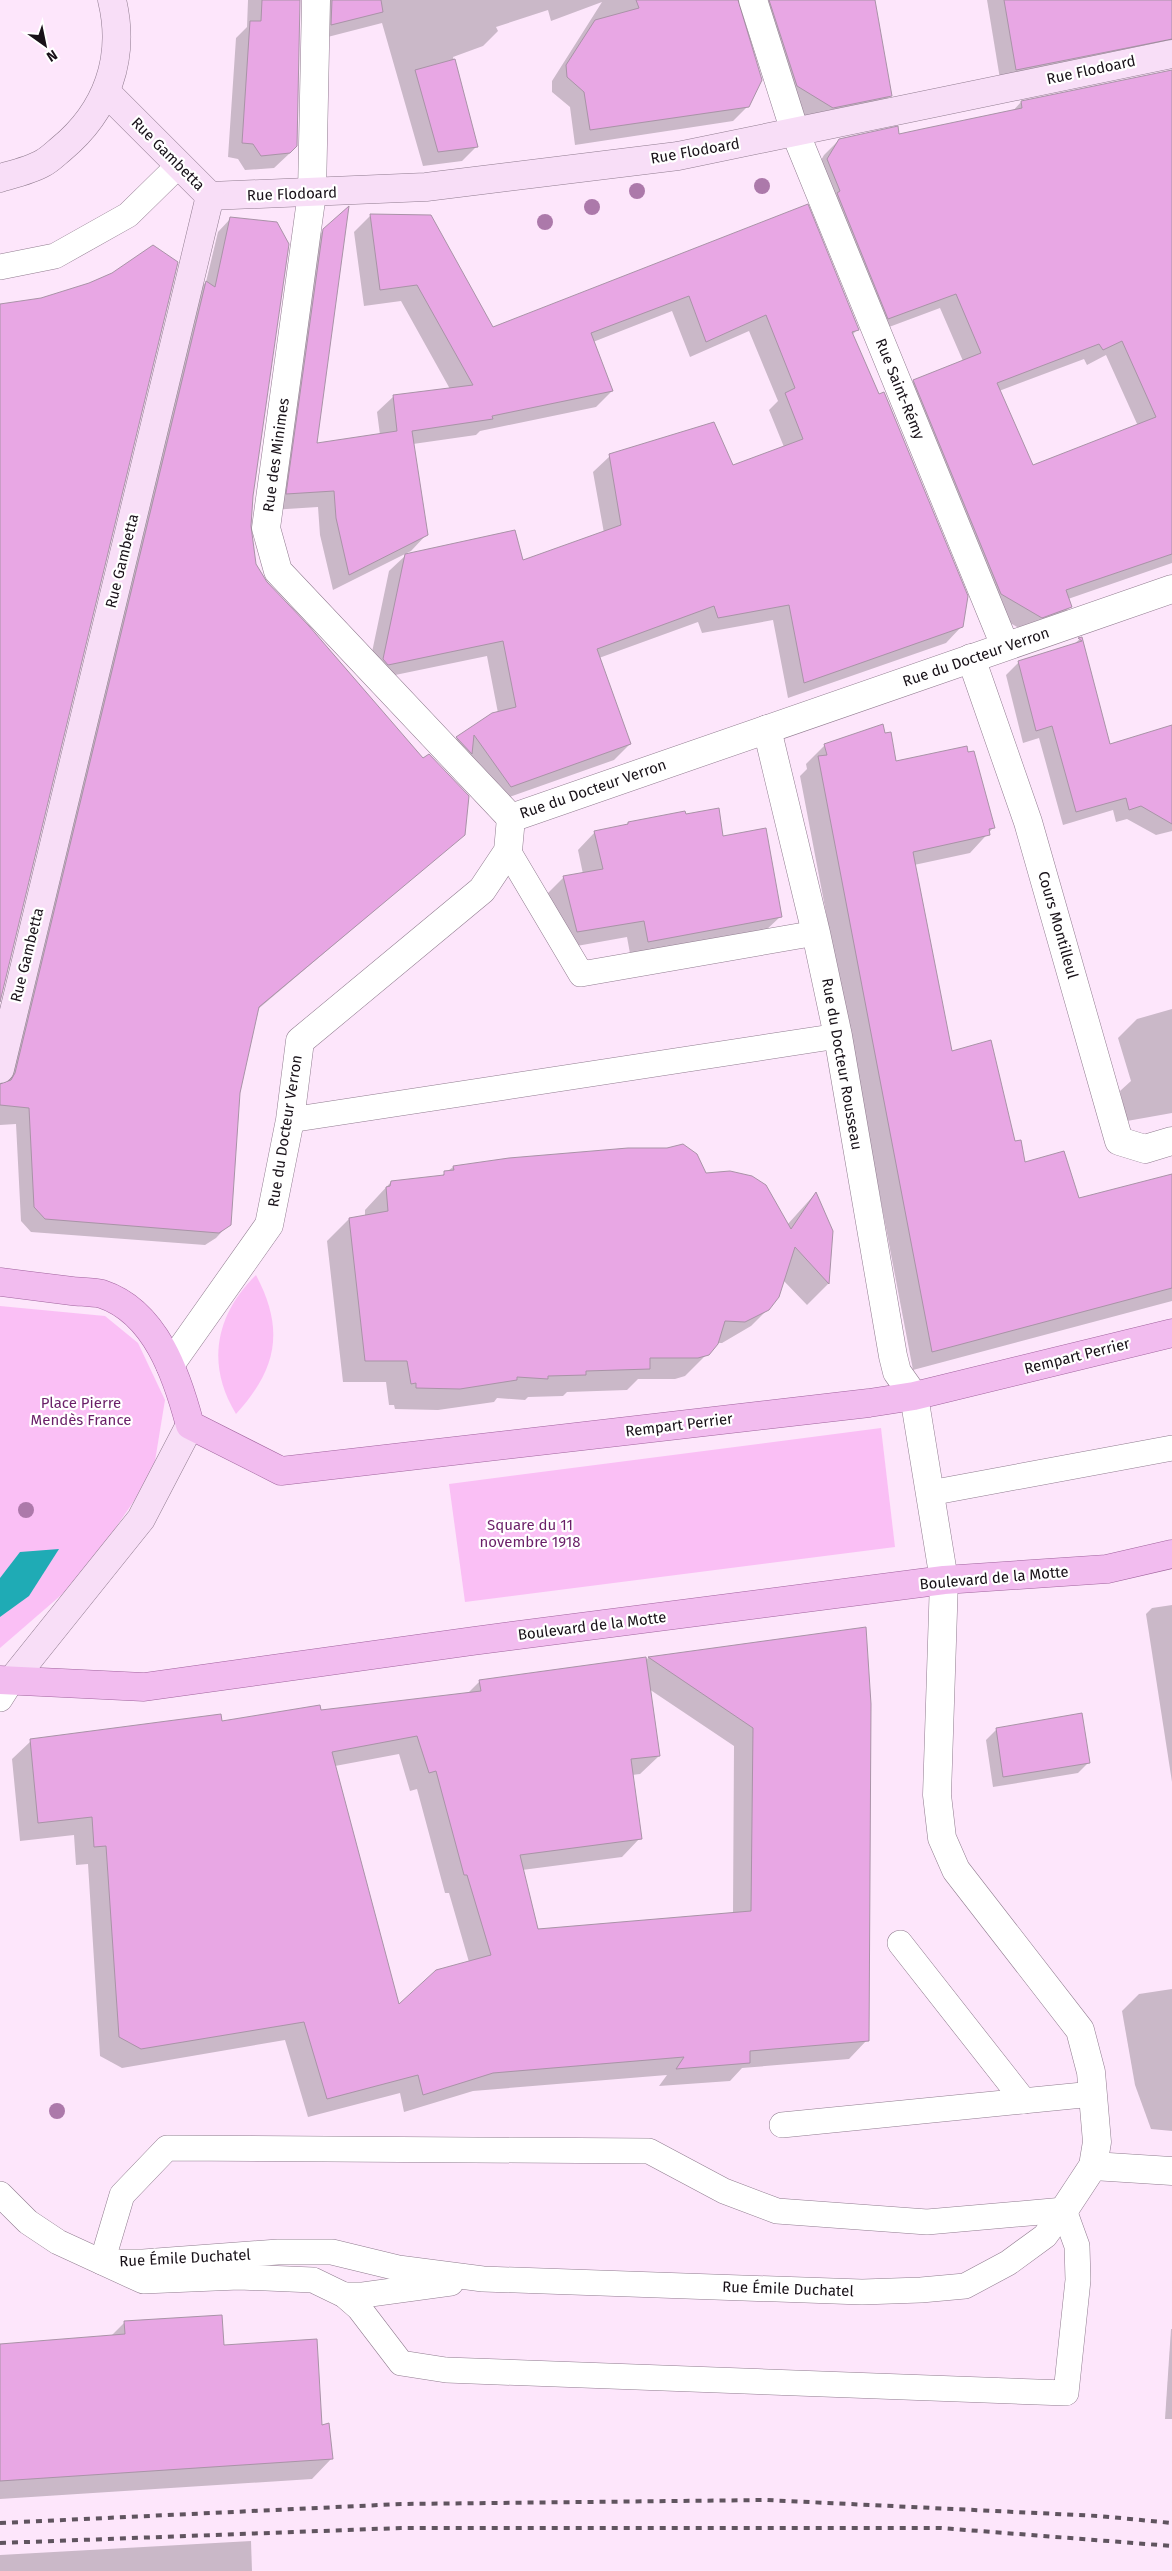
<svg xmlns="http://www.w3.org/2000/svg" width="1172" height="2571" font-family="'Fira Sans',sans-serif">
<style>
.green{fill:#fabff5}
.water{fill:#1fabb5}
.shadow{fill:#0003;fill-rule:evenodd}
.building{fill:#e8a7e4;stroke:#a993a7;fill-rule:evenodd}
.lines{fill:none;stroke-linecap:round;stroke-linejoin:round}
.service-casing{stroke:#907c8f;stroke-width:26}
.minor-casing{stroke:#907c8f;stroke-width:29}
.secondary-casing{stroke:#907c8f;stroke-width:29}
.primary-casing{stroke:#a0649d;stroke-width:29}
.service{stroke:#fff;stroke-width:25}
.minor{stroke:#fff;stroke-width:28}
.secondary{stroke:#f8def7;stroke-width:28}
.primary{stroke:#f2bcef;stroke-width:28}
.rail{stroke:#60545f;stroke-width:4;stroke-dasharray:6 6;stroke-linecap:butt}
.tree{fill:#ac79aa}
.labels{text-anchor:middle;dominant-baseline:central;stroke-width:4.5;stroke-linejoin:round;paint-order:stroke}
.street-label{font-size:15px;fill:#181118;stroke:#fff}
.park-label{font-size:15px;fill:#6a1f68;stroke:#fff}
</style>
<rect width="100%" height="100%" fill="#fde6fb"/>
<g class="green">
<path d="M256 1275C285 1330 277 1369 236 1414 206 1365 215 1315 256 1275Z"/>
<polygon points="0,1306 105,1316 138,1343 165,1400 153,1473 82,1577 0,1648"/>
<polygon points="881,1428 895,1547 465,1602 449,1484"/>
</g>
<polygon class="water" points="59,1549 29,1596 0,1617 0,1578 20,1552"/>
<g class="shadow">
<polygon points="248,0 299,0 290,153 274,168 245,170 238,159 228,157 236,38 247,27"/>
<polygon points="303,0 737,0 748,106 733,121 575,145 570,107 552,92 552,81 602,2 551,21 548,10 496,27 498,31 483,46 453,57 477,146 462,161 423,166 382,23 316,40"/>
<polygon points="742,0 874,0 891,95 876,110 817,123 782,101"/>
<polygon points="987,0 1172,0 1172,65 1001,85"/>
<path d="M1172 71V563L1068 599 1070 607 1055 622 1026 632 986 609 899 396 914 381 963 361 940 308 873 333 813 174 824 155 839 140 898 135 1012 112 1021 102ZM1106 355 1138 426 1032 467 999 391 1084 359 1087 365Z"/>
<polygon points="807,206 857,330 852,335 962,626 946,643 788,698 773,620 702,633 698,622 599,658 630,744 614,760 495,802 441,754 457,738 498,713 487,656 371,680 367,676 389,571 406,555 522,562 604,533 593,472 610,456 732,467 784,447 769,410 778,401 749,331 690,357 672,311 593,342 612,391 596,407 480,431 476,435 413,444 427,534 411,551 333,590 320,535 318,507 271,510 307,247 324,230 315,445 380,435 377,412 394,396 450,389 401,301 364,306 354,232 370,216 492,329"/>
<polygon points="231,218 252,496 249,526 255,564 266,582 464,834 257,1010 239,1093 229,1224 216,1238 205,1245 31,1232 21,1221 16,1124 0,1125 0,1085 3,1085 193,295 206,282 218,232"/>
<polygon points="1081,638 1109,746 1172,727 1172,831 1156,835 1127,819 1116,822 1113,810 1063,825 1039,738 1023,743 1006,675 1019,662 1073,645"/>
<polygon points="825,745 895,762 967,754 993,828 970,853 914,865 951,1052 1014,1142 1024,1164 1078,1200 1172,1175 1172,1301 913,1370 800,776 807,769 806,764"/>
<polygon points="686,816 722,837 781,916 763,933 631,959 627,937 560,949 546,895 564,877 583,874 578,850 595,832 625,826 628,823"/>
<polygon points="1172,1009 1172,1113 1127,1121 1120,1091 1131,1081 1118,1038 1137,1019"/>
<polygon points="453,1167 705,1174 787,1225 815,1194 832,1231 828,1284 807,1305 782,1279 773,1304 751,1326 722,1343 718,1343 685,1376 675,1379 638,1379 627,1390 567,1392 563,1396 528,1397 525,1400 497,1398 494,1402 438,1410 395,1409 394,1405 389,1405 386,1382 343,1382 327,1241 349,1219 365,1216 365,1210 391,1182 440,1177"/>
<polygon points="1172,1605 1172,1782 1146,1614 1152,1608"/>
<path d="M865 1629 867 2040 849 2059 742 2068 730 2081 659 2086 667 2075 473 2091 404 2112 400 2093 308 2117 285 2040 122 2068 100 2056 88 1864 76 1865 74 1835 20 1841 12 1759 31 1741 320 1712 467 1694 480 1681 645 1661 648 1658ZM649 1689 734 1746 733 1913 537 1931 522 1870 622 1857 640 1838 632 1775 640 1774 659 1756ZM399 1754 410 1791 417 1789 445 1893H449L469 1962 398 2006 335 1766Z"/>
<polygon points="997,1729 1088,1763 1078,1773 993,1787 986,1740"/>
<polygon points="1172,1989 1172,2131 1151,2129 1135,2085 1122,2011 1139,1994"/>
<polygon points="124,2323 223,2346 321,2427 332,2458 312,2479 0,2499 0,2346 110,2337"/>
<polygon points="1171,2329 1172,2329 1172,2419 1165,2419"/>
<polygon points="251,2541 252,2571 0,2571 0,2555"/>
</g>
<g class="building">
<polygon points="262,0 300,0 297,146 290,153 261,156 253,144 242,143 250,21 261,21"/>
<polygon points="332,0 381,0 383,12 331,25"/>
<polygon points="636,0 738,0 762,80 749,107 590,130 584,92 567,77 566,65 595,20 639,8"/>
<polygon points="769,0 875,0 892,96 833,108 797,86"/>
<polygon points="1004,0 1172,0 1172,39 1016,70"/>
<polygon points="455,59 478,147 438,152 415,70"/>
<path d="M1172 70V554L1066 590 1072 607 1042 618 1001 594 913 380 981 353 956 294 888 319 837 193 840 191 827 159 839 139 898 126 899 134 922 129 1022 108 1021 101ZM1122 341 1156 417 1033 465 997 383 1099 344 1103 350Z"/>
<polygon points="808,204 859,330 852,332 879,394 884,392 968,596 963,627 804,683 789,605 718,618 714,606 597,649 631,744 511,787 474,735 472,754 456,737 492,713 516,707 503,641 388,665 383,659 405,554 515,530 523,560 621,525 609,454 714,422 733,465 803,439 785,393 795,388 766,315 706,342 689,296 591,333 613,391 492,416 493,419 412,431 428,535 349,575 336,518 334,491 286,494 323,229 349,206 317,443 397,431 393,395 473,385 417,285 380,290 370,214 431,215 493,327"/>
<polygon points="230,217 277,222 289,244 253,496 251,526 256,564 267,582 309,626 423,758 429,754 469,796 465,835 259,1007 240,1093 231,1225 219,1233 45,1219 34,1207 29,1108 0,1105 0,1084 11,1080 15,1073 206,281 215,287"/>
<polygon points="153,245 178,262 0,1002 0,304 41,298 89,283 112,273"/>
<polygon points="1082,637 1110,744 1172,725 1172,824 1141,806 1129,810 1126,798 1076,812 1052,726 1036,731 1018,661 1082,641 1078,638"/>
<polygon points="883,724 885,733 891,732 896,761 967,746 968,752 974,751 995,828 989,829 990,835 913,852 952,1051 991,1040 1015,1141 1021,1140 1025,1162 1064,1151 1079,1198 1172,1174 1172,1288 932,1352 818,756 827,755 824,744"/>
<polygon points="719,808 723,836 766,828 782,917 648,942 644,921 577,932 563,876 603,869 594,831 628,824 628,822 685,811 686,814"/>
<polygon points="683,1144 697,1154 706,1173 730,1171 752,1176 766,1185 791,1229 816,1192 833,1231 829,1284 795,1247 779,1297 769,1310 745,1322 725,1321 718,1344 709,1355 698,1358 650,1358 650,1369 586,1371 586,1375 548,1376 548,1379 517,1377 517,1380 460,1389 416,1388 416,1383 411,1384 407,1361 365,1361 349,1218 388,1211 386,1187 390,1186 391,1181 444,1175 444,1171 454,1170 453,1166 509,1158 628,1148 667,1148"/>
<path d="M866 1627 871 1704 869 2041 750 2051V2063L676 2069 684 2057 493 2073 423 2095 418 2075 327 2099 304 2022 141 2049 119 2037 106 1846 94 1847 92 1817 38 1823 30 1739 221 1714 222 1721 320 1705 321 1710 481 1691 479 1680 646 1657 660 1756 631 1759 642 1839 520 1855 538 1929 751 1911 753 1728 648 1657ZM417 1736 429 1773 436 1771 464 1875H467L491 1955 436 1970 399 2004 332 1752Z"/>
<polygon points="1082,1713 1090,1763 1003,1777 996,1728"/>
<polygon points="222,2315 224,2345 317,2339 322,2425 329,2423 333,2459 0,2481 0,2344 125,2334 124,2321"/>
</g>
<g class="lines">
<g class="service-casing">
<g id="service">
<polyline points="0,267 55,256 128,215 179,165"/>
<polyline points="508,851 581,974 816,933"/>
<polyline points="290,1120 838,1036"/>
<polyline points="930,1493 1172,1448"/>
<polyline points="0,1699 12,1680"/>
<polyline points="900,1943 1024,2101"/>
<polyline points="782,2125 1093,2094"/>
<polyline points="0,2194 28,2222 58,2242 143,2281 239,2277 313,2280 344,2295 359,2308 401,2363 446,2370 1066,2393 1078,2280 1077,2246 1064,2210"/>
<polyline points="102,2262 122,2195 167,2148 649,2151 724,2191 777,2211 927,2222 1064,2210"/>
<polyline points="112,2262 143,2262 278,2252 332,2252 398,2268 483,2279 862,2292 921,2290 965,2286 1008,2263 1045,2236 1064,2210"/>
<polyline points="344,2295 363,2295 451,2283"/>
</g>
</g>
<g class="minor-casing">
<g id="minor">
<polyline points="316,0 312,193 266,528 278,571 511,818"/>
<polyline points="753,0 795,132 1005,646"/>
<polyline points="971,658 1028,822 1119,1141 1145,1149 1172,1141"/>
<polyline points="767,729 816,933 838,1036 893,1356 897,1372 914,1396 944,1580 937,1795 942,1838 956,1870 1080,2030 1091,2072 1097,2142 1093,2166 1064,2210"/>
<polyline points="170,1365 269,1225 290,1120 300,1041 482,890 508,851 511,818 1172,589"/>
<polyline points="1093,2166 1172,2171"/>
</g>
</g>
<g class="secondary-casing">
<g id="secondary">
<polyline points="106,92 210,196"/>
<path d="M0 178C14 174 31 170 43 163 49 160 55 154 61 149 107 111 126 58 112 0"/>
<polyline points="210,196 426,187 678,156 1172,54"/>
<polyline points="0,1069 210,196"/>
<polyline points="12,1680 141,1519 190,1425"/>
</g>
</g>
<g class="primary-casing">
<g id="primary">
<path d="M0 1282C24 1285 48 1288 72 1291 81 1292 93 1292 102 1294 156 1312 177 1376 190 1425L281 1471 869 1403 914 1396 1172 1333"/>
<polyline points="0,1680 144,1687 473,1641 944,1580 1107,1569 1172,1554"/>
</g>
</g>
<use href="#service" class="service"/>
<use href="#minor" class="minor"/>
<use href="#secondary" class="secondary"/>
<use href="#primary" class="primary"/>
<g class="rail">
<polyline points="0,2523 401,2504 766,2500 1099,2516 1172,2523"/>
<polyline points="0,2543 401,2528 941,2528 1172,2546"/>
</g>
</g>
<g class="tree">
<circle cx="762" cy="186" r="8"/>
<circle cx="637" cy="191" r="8"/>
<circle cx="592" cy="207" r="8"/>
<circle cx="545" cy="222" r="8"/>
<circle cx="26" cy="1510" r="8"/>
<circle cx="57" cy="2111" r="8"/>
</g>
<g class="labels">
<g class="street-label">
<text transform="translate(1091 70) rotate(-12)">Rue Flodoard</text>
<text transform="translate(695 151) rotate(-10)">Rue Flodoard</text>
<text transform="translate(168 154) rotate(45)">Rue Gambetta</text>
<text transform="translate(292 194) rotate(-2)">Rue Flodoard</text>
<text transform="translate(900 389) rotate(68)">Rue Saint-Rémy</text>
<text transform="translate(276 455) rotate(-82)">Rue des Minimes</text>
<text transform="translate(122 561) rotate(-76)">Rue Gambetta</text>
<text transform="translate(976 657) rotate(-19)">Rue du Docteur Verron</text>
<text transform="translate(593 789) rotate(-19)">Rue du Docteur Verron</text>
<text transform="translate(1058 925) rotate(74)">Cours Montilleul</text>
<text transform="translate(27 955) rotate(-76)">Rue Gambetta</text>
<text transform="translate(842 1064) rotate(80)">Rue du Docteur Rousseau</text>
<text transform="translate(285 1131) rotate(-81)">Rue du Docteur Verron</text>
<text transform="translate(1077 1356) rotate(-14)">Rempart Perrier</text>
<text transform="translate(679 1425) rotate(-7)">Rempart Perrier</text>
<text transform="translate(994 1578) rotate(-5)">Boulevard de la Motte</text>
<text transform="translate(592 1626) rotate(-7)">Boulevard de la Motte</text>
<text transform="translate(185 2258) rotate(-3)">Rue Émile Duchatel</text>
<text transform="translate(788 2289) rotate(2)">Rue Émile Duchatel</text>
</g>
<g class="park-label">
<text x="81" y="1403">Place Pierre<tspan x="81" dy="17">Mendès France</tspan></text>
<text x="530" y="1525">Square du 11<tspan x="530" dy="17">novembre 1918</tspan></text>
</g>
</g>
<g transform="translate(45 45) rotate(147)" stroke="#ffffff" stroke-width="4" paint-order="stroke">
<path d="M0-4L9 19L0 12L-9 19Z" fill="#181118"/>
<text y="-8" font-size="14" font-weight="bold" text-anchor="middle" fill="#181118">N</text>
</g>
</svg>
